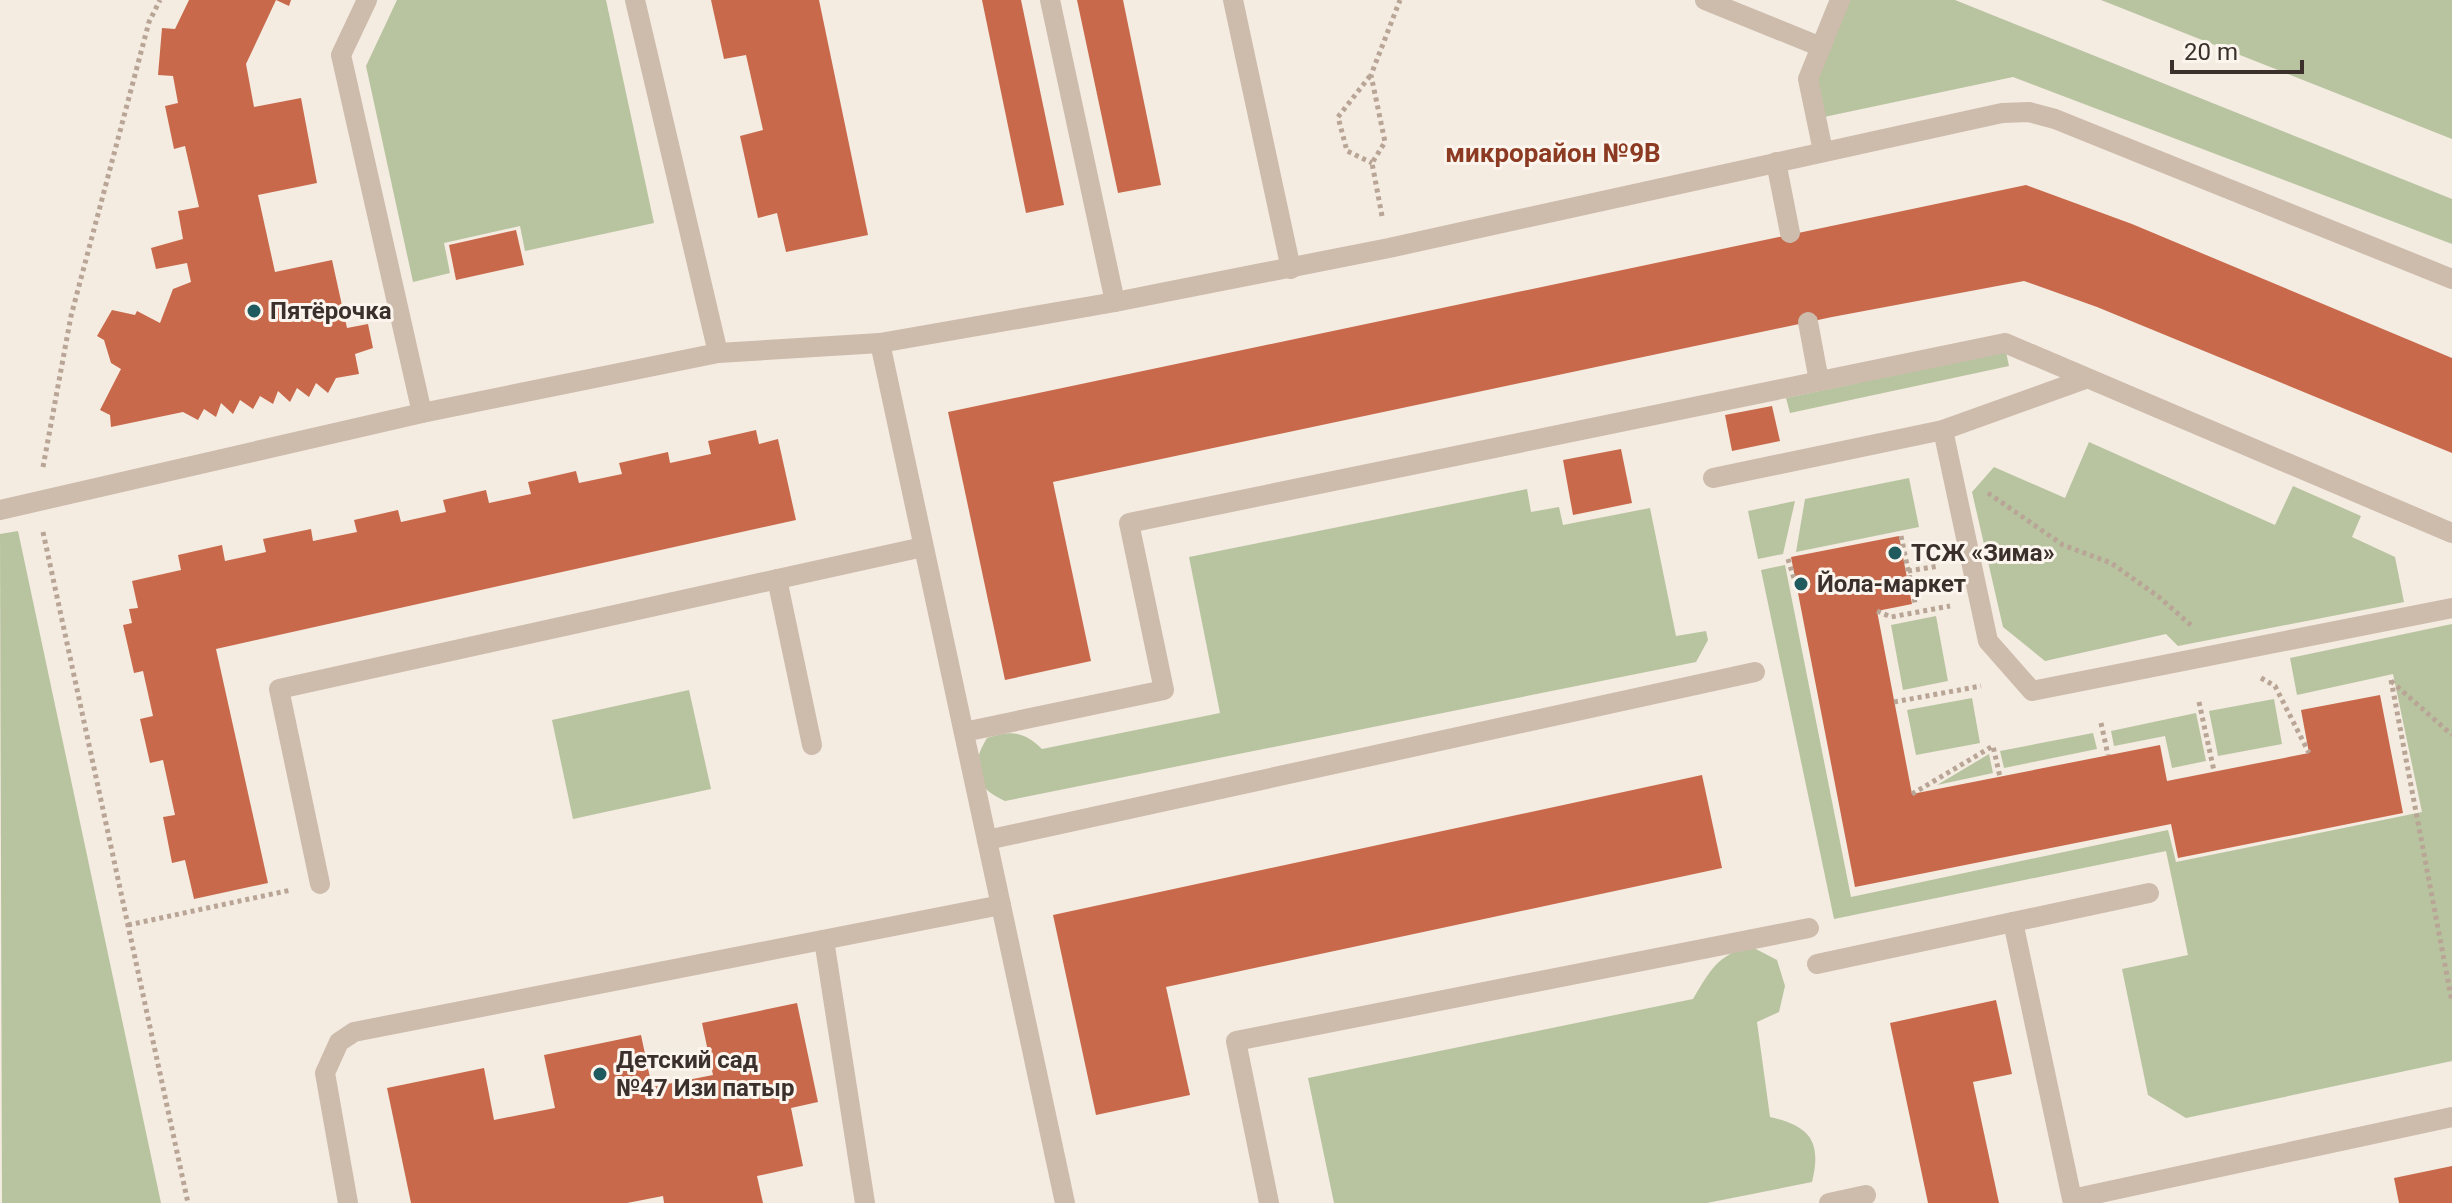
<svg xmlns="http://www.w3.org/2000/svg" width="2452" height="1203" font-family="Roboto,sans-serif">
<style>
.green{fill:#b8c4a0}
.building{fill:#c8694b}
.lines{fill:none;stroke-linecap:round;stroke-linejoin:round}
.path{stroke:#b9a596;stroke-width:5;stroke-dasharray:4 4;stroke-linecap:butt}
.service{stroke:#cdbbac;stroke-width:20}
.poi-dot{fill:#1f5a5e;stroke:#fbf5ee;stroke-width:3}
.labels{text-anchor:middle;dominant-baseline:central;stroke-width:6;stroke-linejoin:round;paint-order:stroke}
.poi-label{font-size:24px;font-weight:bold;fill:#3b302b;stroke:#fbf5ee;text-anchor:start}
.neighbourhood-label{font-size:26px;font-weight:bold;fill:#8c3b22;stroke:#fbf5ee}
</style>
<rect width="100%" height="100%" fill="#f4ebe1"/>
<g class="green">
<polygon points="397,0 606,0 654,223 525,251 520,226 444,243 450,273 413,282 366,66"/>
<polygon points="1847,0 1955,0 2452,199 2452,244 2013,77 1824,117 1815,78"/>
<polygon points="2101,0 2452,0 2452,139"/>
<polygon points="2006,352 2009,366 1790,413 1786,398"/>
<polygon points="2089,442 2275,525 2293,486 2361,516 2352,537 2395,557 2404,602 2178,646 2166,634 2045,661 2003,627 1972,492 1994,467 2065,498"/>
<polygon points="1909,478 1919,527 1796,552 1805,499"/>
<path d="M1527 489 1531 512 1559 507 1563 525 1650 508 1676 636 1706 631 1708 640 1696 662 1005 801C973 787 970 766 987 738 1011 730 1024 731 1042 749L1220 713 1189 557Z"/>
<polygon points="1795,501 1783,554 1758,559 1748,511"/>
<polygon points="18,531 161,1203 2,1203 0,534"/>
<polygon points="1785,565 1851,897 2168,830 2176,862 2422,812 2393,674 2297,695 2290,658 2452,624 2452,1061 2186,1118 2148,1095 2122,969 2188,955 2166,851 1834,919 1761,570"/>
<polygon points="1936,616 1948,681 1903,690 1891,625"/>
<polygon points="689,690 711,789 573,819 552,720"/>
<polygon points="1972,698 1980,743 1916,755 1907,710"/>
<polygon points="2274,699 2282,744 2218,756 2209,711"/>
<polygon points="2196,713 2206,761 2172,768 2165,736 2114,746 2111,731"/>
<polygon points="2093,733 2097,749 2004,768 2000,751"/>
<polygon points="1989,754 1993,773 1937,785"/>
<path d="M1750 946 1777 960 1785 986 1779 1012 1757 1022 1770 1117C1810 1126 1822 1141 1812 1182L1707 1203H1334L1308 1078 1693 999C1711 969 1717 956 1750 946Z"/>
</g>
<g class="building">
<polygon points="189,0 291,0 289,6 276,0 246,64 254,107 301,98 317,183 258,195 275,272 332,260 347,328 368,324 373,348 355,354 359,374 336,378 328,393 316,383 309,397 297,388 290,402 278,391 273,404 260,396 253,409 240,400 233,414 221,403 216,417 204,409 198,420 183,412 111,427 110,415 100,410 121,369 111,363 104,340 97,336 112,310 135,315 137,311 160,323 173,289 191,282 187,263 156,269 151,248 183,239 178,211 199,207 185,146 174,149 165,106 178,103 173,76 158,75 162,28 175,29"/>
<polygon points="711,0 819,0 868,235 786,252 777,213 758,218 740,136 763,130 746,55 724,59"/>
<polygon points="982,0 1021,0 1064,205 1026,213"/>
<polygon points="1077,0 1123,0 1161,185 1118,193"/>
<polygon points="2026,185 2132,224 2452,358 2452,453 2097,307 2024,281 1832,317 1053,482 1091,661 1005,680 948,412"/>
<polygon points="516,230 524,265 456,280 449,245"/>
<polygon points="1772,406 1780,441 1732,451 1725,415"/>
<polygon points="756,430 759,444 778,439 796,520 216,649 268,883 194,899 185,860 172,863 163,817 175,815 163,760 150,763 140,719 153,716 143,671 134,673 123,625 132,623 129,609 138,608 132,581 181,570 178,555 222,545 225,561 266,552 263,539 311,529 313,541 357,532 354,520 398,510 401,522 446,512 443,500 486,490 489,503 531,494 528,482 576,471 579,483 622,474 619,463 668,452 670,463 711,454 708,441"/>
<polygon points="1621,449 1632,503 1573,515 1563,460"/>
<polygon points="1899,536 1912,604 1877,611 1912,794 2160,745 2167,781 2309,753 2301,710 2380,695 2403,813 2178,858 2171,824 1855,887 1791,557"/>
<polygon points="1702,775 1722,868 1166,987 1190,1095 1096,1115 1053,915"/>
<polygon points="1996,1000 2012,1074 1973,1082 1999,1203 1928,1203 1890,1023"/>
<polygon points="797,1003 818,1102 791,1108 803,1166 757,1176 763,1203 664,1203 663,1196 627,1203 411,1203 387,1088 484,1068 494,1120 555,1108 544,1055 641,1035 652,1087 713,1075 702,1023"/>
<polygon points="2452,1166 2452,1203 2399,1203 2394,1178"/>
</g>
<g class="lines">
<g class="path">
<polyline points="1370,76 1338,117 1347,151 1372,163"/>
<polyline points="1382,216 1372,163 1385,142 1371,75 1400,0"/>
<polyline points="43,467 71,316 149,22 160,0"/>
<polyline points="1988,493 2063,545 2111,563 2159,597 2193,627"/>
<polyline points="43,532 188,1203"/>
<polyline points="1901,536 1915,603"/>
<polyline points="1788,559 1796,585"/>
<polyline points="1908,571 1939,566"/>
<polyline points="1877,611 1891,617 1950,606"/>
<polyline points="2261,678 2275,686 2309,753"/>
<polyline points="2391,680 2452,1002"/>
<polyline points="2391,681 2452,735"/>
<polyline points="1894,702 1981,686"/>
<polyline points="2199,702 2214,771"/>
<polyline points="2101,723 2108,755"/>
<polyline points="1912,794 1993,746 2000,777"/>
<polyline points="128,925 291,890"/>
</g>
<g class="service">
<polyline points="367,0 341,55 422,413"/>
<polyline points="635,0 718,353"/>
<polyline points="1050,0 1115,302"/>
<polyline points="1233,0 1291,269"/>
<polyline points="1705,0 1821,47"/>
<polyline points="1823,151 1808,79 1840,0"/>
<polyline points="1776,162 1790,233"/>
<polyline points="1808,322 1819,381"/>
<polyline points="880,343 1065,1203"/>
<polyline points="1943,430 1988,641 2032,691 2452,608"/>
<polyline points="1713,478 1943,430 2085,379"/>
<polyline points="0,510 422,413 718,353 880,343 1115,302 1389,248 2002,113 2029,112 2055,119 2452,279"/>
<polyline points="777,579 812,745"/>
<polyline points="964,732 1164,690 1129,523 2005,343 2452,533"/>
<polyline points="987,840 1755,672"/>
<polyline points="320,884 279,689 923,547"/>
<polyline points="2013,922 2072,1199 2452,1117"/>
<polyline points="824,940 865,1203"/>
<polyline points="1817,964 2149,893"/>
<polyline points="348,1203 325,1073 339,1042 354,1032 1001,905"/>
<polyline points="1269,1203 1236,1041 1809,928"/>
<polyline points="1829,1203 1866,1195"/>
</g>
</g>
<g class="poi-dot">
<circle cx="254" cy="311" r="8"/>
<circle cx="1895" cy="553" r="8"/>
<circle cx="1801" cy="584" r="8"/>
<circle cx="600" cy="1074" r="8"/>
</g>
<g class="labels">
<g class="poi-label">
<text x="270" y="311">Пятёрочка</text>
<text x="1911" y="553">ТСЖ «Зима»</text>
<text x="1817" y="584">Йола-маркет</text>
<text x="616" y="1060">Детский сад<tspan x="616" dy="28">№47 Изи патыр</tspan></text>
</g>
<g class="neighbourhood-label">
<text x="1553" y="153">микрорайон №9В</text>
</g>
</g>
<path d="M2172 60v12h130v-12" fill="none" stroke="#3b302b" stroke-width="4"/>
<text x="2184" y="60" font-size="24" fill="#3b302b" stroke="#fbf5ee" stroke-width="6" paint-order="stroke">20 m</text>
</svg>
